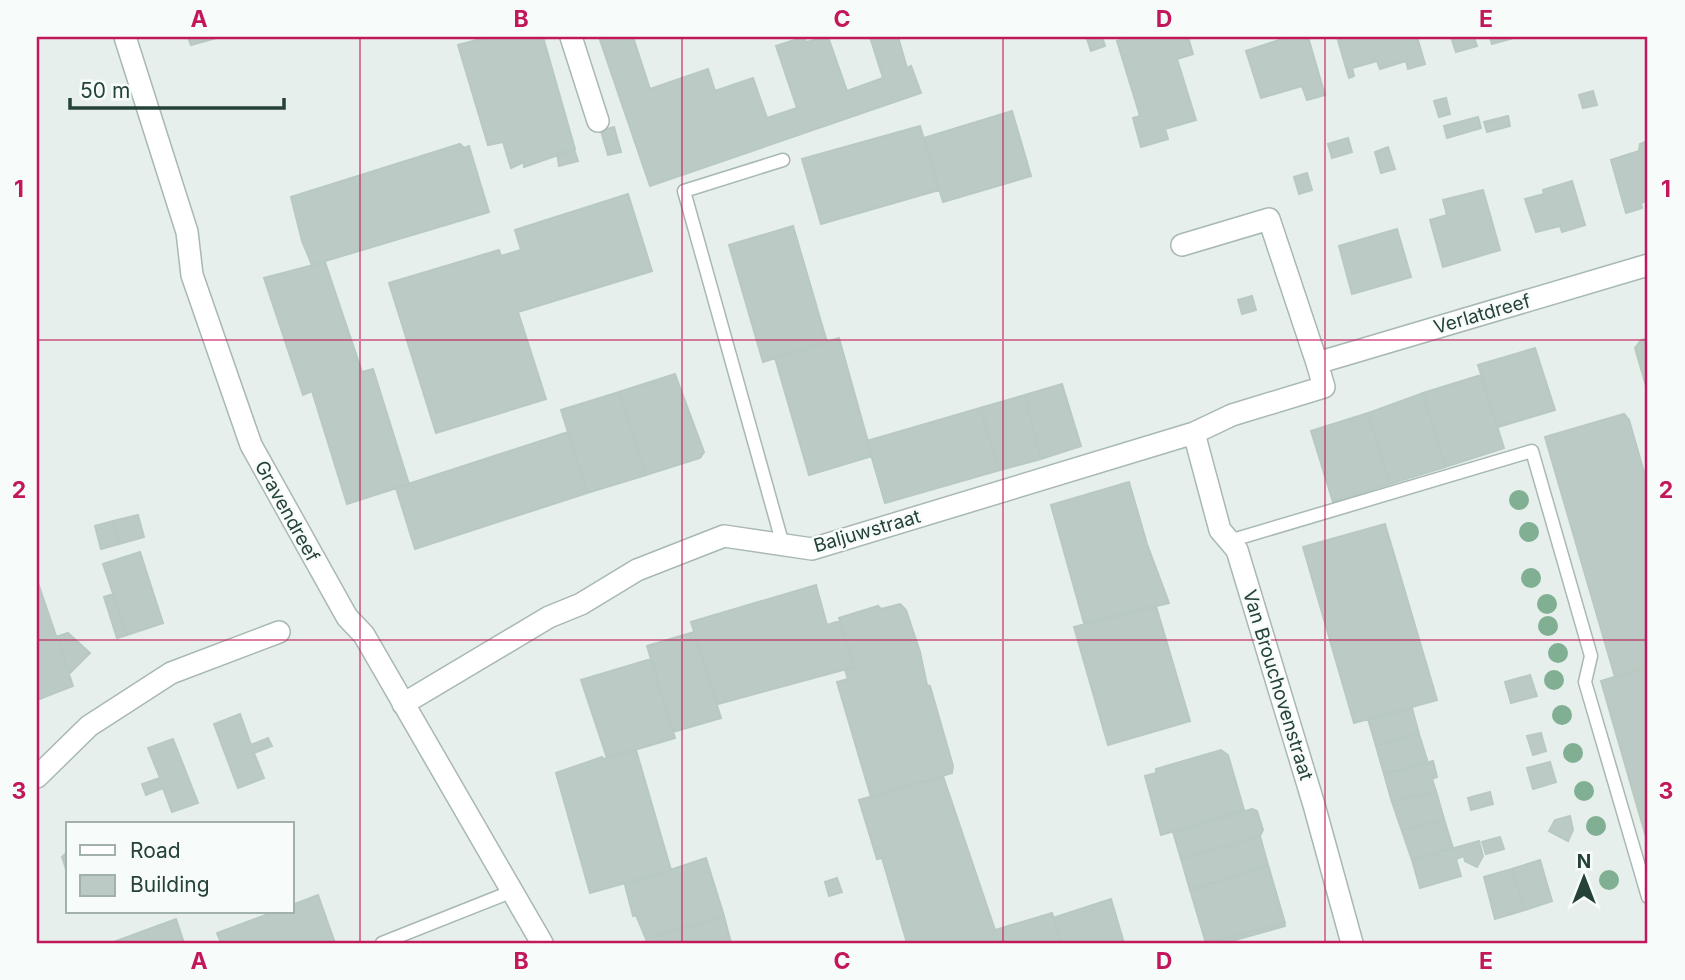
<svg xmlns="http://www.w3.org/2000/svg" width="1685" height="980" font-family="Inter,sans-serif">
<rect width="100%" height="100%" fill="#e6efeb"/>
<path fill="#bbcac4" stroke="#b8c9c2" stroke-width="2" d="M188 37H220L191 45Z
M488 37H543L575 149 524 167V162L511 168 503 142 488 145 458 45Z
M599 37H633L650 89 708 69 715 91 753 78 767 118 797 108 776 46 804 37 806 42 828 37 847 91 883 78 870 37H898L907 68 911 66 921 93 650 186Z
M1102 37 1105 46 1091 51 1087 39Z
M1132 37H1188L1193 54 1177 59 1196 120 1165 129 1168 139 1141 147 1133 118 1140 116 1117 41Z
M1288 37H1308L1325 95 1307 100 1302 86 1261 98 1246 51Z
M1337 37H1417L1425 64 1408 69 1406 61 1380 69 1377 61 1352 68 1354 76 1349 78Z
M1451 37H1474L1477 46 1456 52Z
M1490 37H1517L1492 44Z
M1593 91 1597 105 1583 108 1579 95Z
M1446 98 1450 114 1439 117 1434 101Z
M1012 111 1031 176 943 202 924 138Z
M1508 116 1510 126 1487 132 1484 122Z
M1478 117 1481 128 1447 138 1444 126Z
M920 126 939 190 821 224 802 159Z
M614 127 621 152 608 155 601 131Z
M1348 138 1352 152 1332 158 1328 144Z
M1648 141V200L1641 203 1642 208 1626 213 1611 160 1639 151 1640 144Z
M460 144 464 148 469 146 489 212 312 265 302 241 291 197Z
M1388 147 1395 169 1381 173 1375 152Z
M574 149 578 161 559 166 557 153Z
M1307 173 1312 190 1299 194 1294 177Z
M1572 181 1585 225 1562 232 1560 226 1536 232 1525 199 1544 194 1543 190Z
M1483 190 1500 250 1443 267 1430 220 1447 215 1443 200Z
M628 194 652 271 518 312 546 399 436 433 389 283 499 250 501 256 521 250 515 230Z
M793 226 827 342 763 362 729 245Z
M1397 229 1411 277 1352 294 1339 246Z
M325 262 362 372 373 369 409 484 347 504 312 391 303 395 264 278Z
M1252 296 1256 310 1242 314 1238 300Z
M839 338 872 456 809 475 775 358Z
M1648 338V393L1635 348 1641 340Z
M1535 348 1555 410 1498 427 1478 365Z
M675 374 704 452 700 458 646 475 619 392Z
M1481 375 1504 448 1445 467 1423 393Z
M1062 384 1081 446 1041 459 1025 395Z
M619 392 646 475 587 493 561 410Z
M1423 393 1445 467 1390 484 1368 413Z
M1025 395 1041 459 1000 470 980 408Z
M980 408 1000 470 885 503 867 441Z
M1368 413 1390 484 1333 502 1311 431Z
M1624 414 1629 420 1648 486V667L1615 677 1545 437Z
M568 432 587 493 415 549 396 488Z
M1129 482 1147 544 1169 603 1084 623 1051 505Z
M138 515 144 537 119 544 113 521Z
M113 521 119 544 101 549 95 526Z
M1385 524 1437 700 1354 723 1303 547Z
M140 552 163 623 127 635 103 564Z
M37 580 73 686 37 700Z
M816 585 827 625 839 621 854 667 718 704 691 622Z
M113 594 127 635 117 638 104 597Z
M900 604 906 610 920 652 927 685 930 686 953 766 952 773 871 797 837 682 848 679 845 670 854 667 839 618 878 606 881 609Z
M1156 606 1190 721 1108 745 1074 627Z
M694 632 721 718 673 732 647 646Z
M68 633 90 653 69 674 56 637Z
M651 659 675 738 607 758 581 680Z
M1648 667V844L1601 681Z
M1530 675 1537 696 1511 703 1505 682Z
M1412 708 1419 734 1376 746 1368 719Z
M240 714 251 745 268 738 272 746 254 753 264 778 238 788 214 724Z
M1541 733 1546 751 1533 755 1527 736Z
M1419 734 1428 763 1384 774 1376 746Z
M173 739 198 803 172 812 163 788 146 795 142 784 160 778 148 748Z
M636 750 671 870 590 893 556 773 602 757 603 759Z
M1221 750 1228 755 1244 810 1161 835 1145 776 1156 773V769Z
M1433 761 1437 777 1432 779 1436 791 1392 802 1384 774Z
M1550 762 1556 782 1533 789 1527 768Z
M943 776 995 930 991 936 993 943H907L882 858 877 859 859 800Z
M1436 791 1444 819 1402 831 1392 802Z
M1490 792 1493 804 1471 810 1468 798Z
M1252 809 1257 811 1263 830 1260 836 1181 859 1173 832Z
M1570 816 1573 830 1568 841 1549 831 1555 820Z
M1444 819 1453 848 1412 860 1402 831Z
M1260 836 1268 865 1190 890 1181 859Z
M1500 837 1504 849 1486 854 1482 842Z
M1479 841 1483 856 1477 867 1465 861 1464 856 1456 859 1461 876 1420 888 1412 860Z
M68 851V875L62 857Z
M706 858 724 916 646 939 636 915 633 916 625 885Z
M1540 860 1552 901 1525 910 1512 869Z
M1268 865 1285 926 1225 943 1223 941 1206 943 1190 890Z
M1268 865 1285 923 1206 943 1190 890Z
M1512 869 1525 910 1495 919 1484 877Z
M837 878 842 892 829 896 825 882Z
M318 895 335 943H221L217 933 274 912H292V905Z
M1111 899 1124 943H1062L1053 918Z
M1052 913 1062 943H993L991 936 995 930Z
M724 916 731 943H647L646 939Z
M176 919 184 943H111Z"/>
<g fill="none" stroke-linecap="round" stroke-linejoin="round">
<g stroke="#a8b8b2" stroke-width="15">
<path id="lane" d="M1229 541 1532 451 1591 656 1585 682 1648 897
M783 545 684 191 783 160
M382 943 513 891"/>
</g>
<g stroke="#a8b8b2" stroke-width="24">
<path id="street" d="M125 37 187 232 192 275 251 445 347 617 364 635 542 943
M571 37 598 121
M1182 245 1269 219 1317 363
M1194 433 1220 530 1237 550 1314 805 1352 943
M403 704 549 617 581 604 637 570 724 536 812 549 1194 433 1232 415 1324 387 1317 363 1648 265
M37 777 89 726 171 673 279 632"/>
</g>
<use href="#lane" stroke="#fff" stroke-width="12"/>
<use href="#street" stroke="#fff" stroke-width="21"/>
</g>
<g fill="#80af93">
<circle cx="1519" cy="500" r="10"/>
<circle cx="1529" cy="532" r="10"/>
<circle cx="1531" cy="578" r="10"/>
<circle cx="1547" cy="604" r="10"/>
<circle cx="1548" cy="626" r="10"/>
<circle cx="1558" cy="653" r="10"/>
<circle cx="1554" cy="680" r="10"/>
<circle cx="1562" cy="715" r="10"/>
<circle cx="1573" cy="753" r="10"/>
<circle cx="1584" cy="791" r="10"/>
<circle cx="1596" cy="826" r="10"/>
<circle cx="1609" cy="880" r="10"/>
</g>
<path fill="none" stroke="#c2185b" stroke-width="2" stroke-opacity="0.55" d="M360 37V943M682 37V943M1003 37V943M1325 37V943M37 340H1648M37 640H1648"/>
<g text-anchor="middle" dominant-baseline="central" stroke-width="5" stroke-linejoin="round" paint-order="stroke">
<g font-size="19" fill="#24423a" stroke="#f7fbf9">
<text transform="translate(1482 314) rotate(-16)">Verlatdreef</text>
<text transform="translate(287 511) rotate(61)">Gravendreef</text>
<text transform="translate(867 531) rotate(-16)">Baljuwstraat</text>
<text transform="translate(1278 685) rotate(73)">Van Brouchovenstraat</text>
</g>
</g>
<rect width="1685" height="980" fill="none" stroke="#f7fbf9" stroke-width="77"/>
<rect x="66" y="822" width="228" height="91" fill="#f7fbf9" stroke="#a3b1ad" stroke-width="2"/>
<rect x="80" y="845" width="35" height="10" fill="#ffffff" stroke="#a3b1ad" stroke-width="2"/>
<text x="130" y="858" font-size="21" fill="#24423a">Road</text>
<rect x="80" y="875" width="35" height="21" fill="#bbcac4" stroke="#a3b1ad" stroke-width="2"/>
<text x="130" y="892" font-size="21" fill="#24423a">Building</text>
<g transform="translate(1584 878)" stroke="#f7fbf9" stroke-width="5" paint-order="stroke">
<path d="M0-5L12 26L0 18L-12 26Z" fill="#24423a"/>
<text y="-10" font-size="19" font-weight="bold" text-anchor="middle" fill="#24423a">N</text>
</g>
<path d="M70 98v10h214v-10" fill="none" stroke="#24423a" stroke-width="3.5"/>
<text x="80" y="98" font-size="21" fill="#24423a" stroke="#f7fbf9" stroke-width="5" paint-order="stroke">50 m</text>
<rect x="38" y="38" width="1608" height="904" fill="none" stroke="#c2185b" stroke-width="2.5"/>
<g font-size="23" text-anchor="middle" font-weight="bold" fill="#c2185b">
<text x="199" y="27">A</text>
<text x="521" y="27">B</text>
<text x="842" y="27">C</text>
<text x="1164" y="27">D</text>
<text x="1486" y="27">E</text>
<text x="19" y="197">1</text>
<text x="1666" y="197">1</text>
<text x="19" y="498">2</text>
<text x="1666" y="498">2</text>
<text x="19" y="799">3</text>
<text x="1666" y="799">3</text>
<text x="199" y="969">A</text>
<text x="521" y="969">B</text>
<text x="842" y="969">C</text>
<text x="1164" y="969">D</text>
<text x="1486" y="969">E</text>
</g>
</svg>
